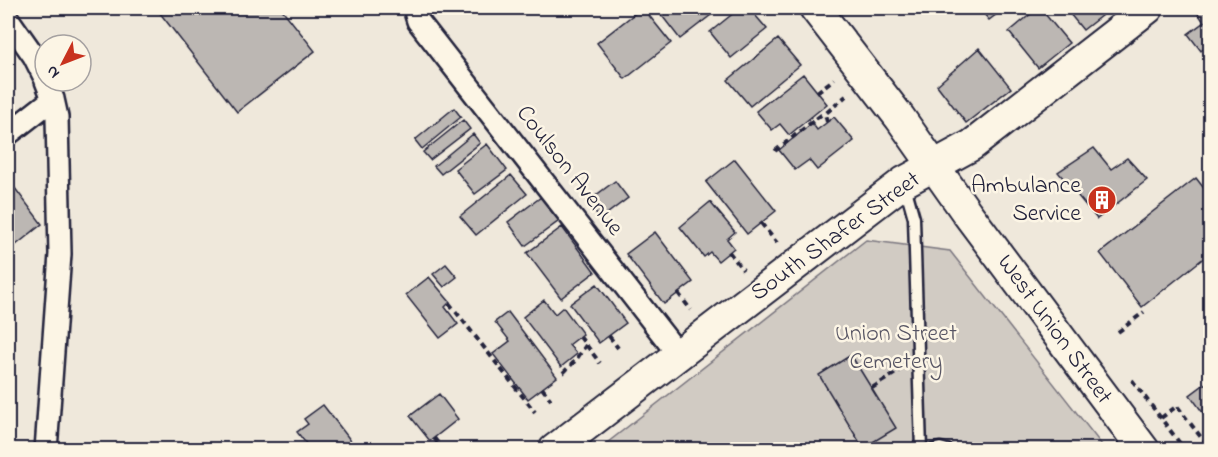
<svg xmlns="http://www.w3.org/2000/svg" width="1218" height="457" font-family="'Indie Flower',sans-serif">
<rect width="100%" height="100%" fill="#efe8db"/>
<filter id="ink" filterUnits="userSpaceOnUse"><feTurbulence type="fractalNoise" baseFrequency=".0167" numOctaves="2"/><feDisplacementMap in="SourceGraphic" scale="12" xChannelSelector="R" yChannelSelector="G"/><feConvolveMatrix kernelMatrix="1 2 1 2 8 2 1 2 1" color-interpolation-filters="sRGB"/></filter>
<g filter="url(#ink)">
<path fill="#d1cbc3" stroke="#7a767f" stroke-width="1.5" d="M866 240 950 251 1105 449 598 450Z"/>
<path fill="#bcb7b3" stroke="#22223b" stroke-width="1.5" d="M156 8H281L315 51 237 112Z
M642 8H643L671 43 625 79 597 43Z
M656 8H720L680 39Z
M740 8H749L767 29 731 58 710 32Z
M979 8H1005L989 20Z
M1038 8H1040L1069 43 1038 68 1009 32Z
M1065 8H1111L1083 30Z
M1197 8H1210V43L1201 51 1188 34 1204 22 1195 9Z
M778 39 800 65 750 106 728 80Z
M979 48 1011 88 966 123 937 85Z
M803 74 827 104 789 135 780 124 772 130 756 111Z
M454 108 461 117 422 149 415 140Z
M834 117 854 141 817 170 809 160 795 170 779 150 812 123 817 130Z
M463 120 470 129 430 160 423 152Z
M473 134 480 143 441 174 434 166Z
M487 144 507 170 475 194 455 169Z
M1094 148 1111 169 1127 158 1147 180 1097 219 1058 172Z
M735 159 776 211 747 234 706 182Z
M511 175 527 194 476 235 460 216Z
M1196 178 1210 196V253L1142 307 1100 253Z
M8 179 42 224 16 245 8 234Z
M615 181 628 198 600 219 587 202Z
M541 197 559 221 525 246 508 222Z
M710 202 735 232 727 239 734 248 718 261 710 252 704 257 680 227Z
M562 227 595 272 561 298 527 253Z
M655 232 693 282 664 304 626 254Z
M446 264 457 277 444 287 433 274Z
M429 277 450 302 445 307 458 324 440 338 406 295Z
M597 284 626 323 599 343 570 304Z
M544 300 555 314 563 307 583 334 569 345 577 354 561 367 523 317Z
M508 312 557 377 528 399 493 354 510 341 495 322Z
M851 355 896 428 863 448 819 375Z
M1210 380V414L1206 417 1190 395Z
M439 394 458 419 430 441 410 416Z
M323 405 358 450H311L297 432 308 424 304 419Z"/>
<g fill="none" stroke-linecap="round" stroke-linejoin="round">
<g stroke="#22223b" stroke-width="15">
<path id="lane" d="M905 186 914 218 921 450
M932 450 940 448 947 450"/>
</g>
<g stroke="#22223b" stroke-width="26">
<path id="street" d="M418 8 416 15 418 21 678 354
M8 19 34 56 45 78
M8 134 53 99
M46 450 60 254 57 117 53 99 46 81"/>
</g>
<g stroke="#22223b" stroke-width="34">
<path id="secondary" d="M815 8 900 118 967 213 1144 450
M554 450 904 182 972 145 1148 8"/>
</g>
<path stroke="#22223b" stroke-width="4" stroke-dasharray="6 4.5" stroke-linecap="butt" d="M754 13 761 8
M817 92 834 79
M827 122 825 114 846 96
M775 151 821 115 825 114
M761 223 777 243
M729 252 743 270
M678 293 691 310
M449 303 535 412
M1118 332 1144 312
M609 336 618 348
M580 337 600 363
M563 373 576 360 586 345
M1132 380 1185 450
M542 388 551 400
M872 388 899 371
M1161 418 1177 406 1210 449
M434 438 443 450"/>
<use href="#lane" stroke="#fcf5e5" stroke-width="10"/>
<use href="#street" stroke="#fcf5e5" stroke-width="21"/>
<use href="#secondary" stroke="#fcf5e5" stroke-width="30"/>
</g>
</g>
<defs>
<g id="building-disc" transform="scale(1.5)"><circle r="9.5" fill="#c8321e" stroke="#fcf5e5"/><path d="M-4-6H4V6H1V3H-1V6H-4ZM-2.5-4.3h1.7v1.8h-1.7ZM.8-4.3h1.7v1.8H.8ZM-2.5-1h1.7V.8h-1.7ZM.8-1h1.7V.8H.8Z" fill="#fff"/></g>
</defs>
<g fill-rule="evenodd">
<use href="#building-disc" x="1102" y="200"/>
</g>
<g text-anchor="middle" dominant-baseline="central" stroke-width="5" stroke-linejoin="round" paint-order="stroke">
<g font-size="24" fill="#22223b" stroke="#fcf5e5">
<text transform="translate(569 171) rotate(52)">Coulson Avenue</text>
<text transform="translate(836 237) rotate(-36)">South Shafer Street</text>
<text transform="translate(1054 330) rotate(54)">West Union Street</text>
</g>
<g font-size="24" fill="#22223b" stroke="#fcf5e5" text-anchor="end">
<text x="1081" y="186">Ambulance<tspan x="1081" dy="28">Service</tspan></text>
</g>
<g font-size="24" fill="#575564" stroke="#fcf5e5">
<text x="896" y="334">Union Street<tspan x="896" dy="28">Cemetery</tspan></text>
</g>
</g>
<rect width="1218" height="457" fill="none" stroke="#fcf5e5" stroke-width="30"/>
<rect x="15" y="15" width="1188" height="427" fill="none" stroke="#22223b" stroke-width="2" filter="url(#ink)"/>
<g transform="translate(63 63) rotate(228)"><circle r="28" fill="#fcf5e5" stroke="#a5a1a1" stroke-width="1.5"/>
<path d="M0-4.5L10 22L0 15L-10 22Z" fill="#c8321e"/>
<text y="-9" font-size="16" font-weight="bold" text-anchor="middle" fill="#22223b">N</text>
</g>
</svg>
